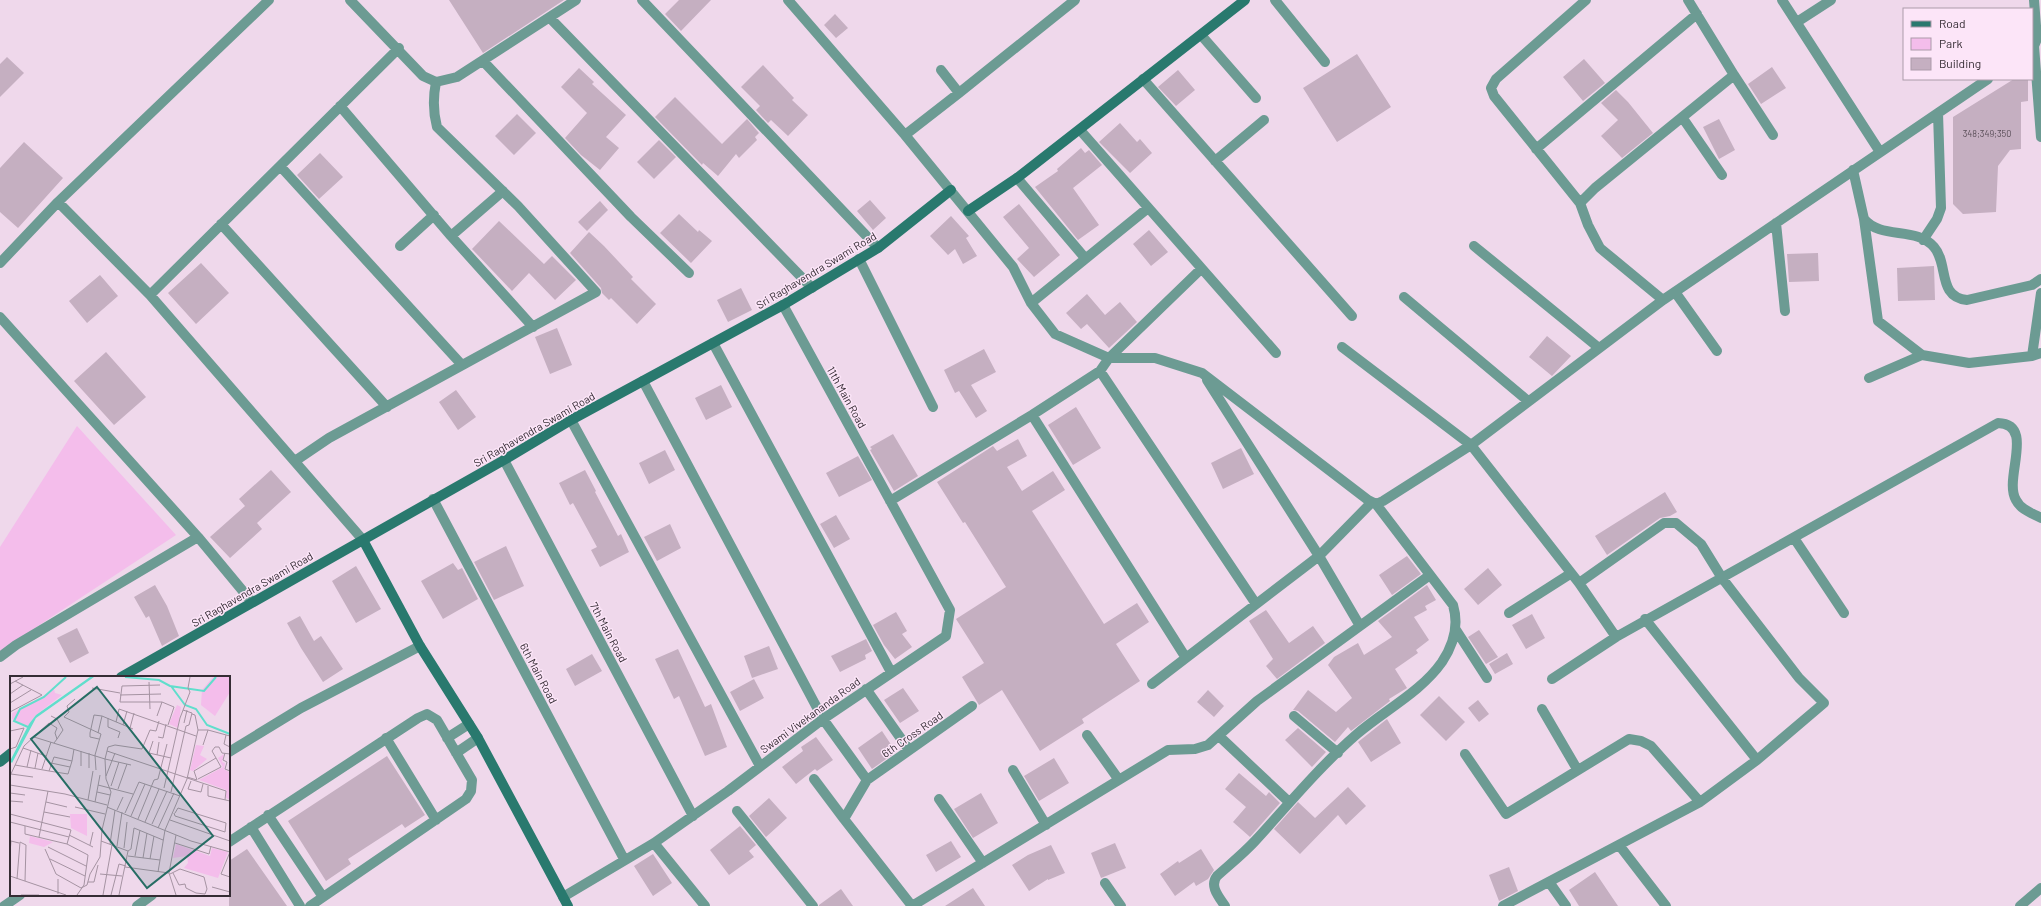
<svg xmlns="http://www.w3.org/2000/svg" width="2041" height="906" font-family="Barlow,sans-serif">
<rect width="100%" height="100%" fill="#efd8eb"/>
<path fill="#f4bdeb" d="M77 426 176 535 0 651V547Z"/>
<path fill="#c5afc1" d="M449 0H564L483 53Z
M679 0H711L681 31 665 14Z
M835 14 848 28 836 38 824 25Z
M1357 54 1391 107 1337 142 1303 88Z
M7 57 24 73 0 97V64Z
M1584 59 1605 83 1583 101 1563 77Z
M763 65 794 98 792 100 808 115 788 136 771 120 768 123 756 110 760 106 741 87Z
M1772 67 1786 88 1761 104 1748 84Z
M579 68 594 82 592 84 626 115 606 137 619 148 600 170 581 155 565 138 587 113 561 87Z
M1178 70 1195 90 1176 106 1158 87Z
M2014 79H2028V101L2021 102V149L2010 150 1998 166 1996 212 1963 214 1953 204V117Z
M1616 90 1628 102 1653 133 1622 158 1601 136 1618 120 1601 103Z
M675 97 722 144 747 119 759 133 755 137 757 140 739 158 736 154 718 176 703 163 702 165 655 117Z
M517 114 536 133 514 155 495 136Z
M1719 119 1735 150 1719 159 1703 127Z
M1120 123 1137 142 1140 139 1152 153 1130 173 1099 142Z
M659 140 676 157 654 179 637 162Z
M24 142 63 178 18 228 0 212V168Z
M1081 148 1085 153 1089 150 1102 165 1073 188 1099 225 1078 240 1035 187 1058 171 1057 169Z
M320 153 343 177 319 199 297 175Z
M870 200 886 218 873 230 857 211Z
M600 201 608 210 587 231 578 222Z
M1019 204 1060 255 1034 277 1017 259 1029 248 1003 217Z
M679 214 698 232 699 230 712 241 691 263 660 233Z
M951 216 969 236 966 238 977 256 963 264 955 249 948 255 930 236Z
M499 221 544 264 552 256 576 280 555 300 529 273 512 291 472 249Z
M1149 230 1168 252 1151 266 1133 244Z
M589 232 604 246 633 277 631 279 656 304 637 324 611 298 609 300 602 293 601 288 570 253Z
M1818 253 1819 281 1789 282 1787 254Z
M201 263 229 293 196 324 168 293Z
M1934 266 1935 300 1898 301 1897 268Z
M100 275 118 296 87 323 69 301Z
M741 288 752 310 728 322 717 300Z
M1087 294 1105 315 1120 302 1137 322 1109 348 1087 324 1081 329 1066 313Z
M557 328 572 365 550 374 535 337Z
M1547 336 1571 356 1552 376 1529 357Z
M984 349 996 372 971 385 987 411 976 418 959 391 955 393 944 370Z
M106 352 146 397 114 425 74 381Z
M721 385 732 407 706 420 695 398Z
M456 390 476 417 458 430 439 402Z
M1076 407 1101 448 1073 465 1048 425Z
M893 434 918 476 894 491 870 450 872 449 870 447Z
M1018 439 1027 456 1007 467 1022 491 1053 471 1065 490 1032 511 1104 624 1137 603 1149 622 1116 644 1140 681 1082 719 1084 723 1040 751 1002 690 979 705 962 677 984 663 956 619 1006 587 965 522 963 523 937 482 993 446 997 451Z
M1241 448 1254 474 1223 489 1211 463Z
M665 450 675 470 649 484 639 463Z
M858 456 872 480 839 497 826 473Z
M271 470 291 492 257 523 262 529 230 558 210 537 245 506 239 499Z
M585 470 596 491 595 492 618 536 621 534 629 552 600 567 591 550 597 547 573 503 570 505 559 483Z
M1665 492 1677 512 1670 516 1660 518 1607 555 1595 536Z
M836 515 850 539 834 548 820 524Z
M670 524 681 548 657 561 644 537Z
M506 546 524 586 494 600 474 562Z
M1407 556 1421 574 1392 595 1379 575Z
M453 563 458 570 462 568 478 599 443 619 421 581Z
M356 566 381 609 356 623 332 581Z
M1488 568 1502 585 1478 605 1464 589Z
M155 585 167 606 179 636 162 646 149 616 146 618 134 597Z
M1427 585 1436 600 1425 606 1427 610 1414 617 1429 640 1416 650 1418 653 1395 669 1407 688 1389 699 1390 701 1351 731 1348 727 1335 742 1298 711 1293 710 1308 690 1336 712 1352 698 1328 665 1334 657 1358 643 1364 655 1392 637 1378 621Z
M1266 610 1289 643 1313 626 1325 643 1277 679 1266 666 1273 659 1249 621Z
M896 612 907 631 902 634 912 647 895 659 884 645 873 625Z
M1532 614 1545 638 1526 649 1512 625Z
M300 616 314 641 321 636 343 669 323 682 301 648 287 623Z
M77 628 89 653 70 663 57 638Z
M1479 630 1498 657 1486 664 1468 637Z
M866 639 872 651 865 655 866 659 840 672 831 656Z
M769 646 778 669 752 678 744 656Z
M678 649 705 707 711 704 727 747 705 756 679 696 674 699 655 659Z
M1507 653 1513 664 1495 674 1489 664Z
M592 654 602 671 575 686 566 669Z
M754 679 764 698 740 711 730 692Z
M903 688 919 711 900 723 884 700Z
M1208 690 1224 706 1214 717 1197 702Z
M1439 696 1465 722 1446 741 1420 715Z
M1478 700 1489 714 1479 722 1468 708Z
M1387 719 1401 743 1371 762 1358 742Z
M1298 728 1326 752 1312 767 1285 740Z
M882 731 896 752 872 769 858 748Z
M816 737 833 760 817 771 815 769 796 784 782 767 803 751 801 747Z
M387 756 425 815 405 828 402 824 348 859 351 864 326 881 288 821Z
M1054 758 1069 783 1039 801 1024 776Z
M1239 773 1266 796 1269 792 1280 803 1250 837 1233 822 1246 807 1225 789Z
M1348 787 1366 806 1346 825 1338 815 1300 854 1274 829 1298 802 1315 818Z
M981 793 998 823 973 838 954 809Z
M769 798 787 818 766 837 749 816Z
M740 826 756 845 749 851 754 857 729 875 710 850Z
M951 841 961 857 936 872 926 855Z
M1115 843 1126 868 1101 878 1091 853Z
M1051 845 1065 873 1048 880V879L1029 891 1012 865 1028 855Z
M247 849 287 906H229V861Z
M1201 849 1214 870 1208 879 1196 886 1194 882 1175 896 1160 874 1178 861 1179 863Z
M653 854 672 883 653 896 634 866Z
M1509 867 1518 891 1499 901 1489 875Z
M1595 872 1618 906H1579L1569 890Z
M973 888 985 906H945Z
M841 889 853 906H819V905Z"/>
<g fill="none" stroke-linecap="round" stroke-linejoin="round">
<path stroke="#6c9b93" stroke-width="10" d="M350 0 423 76 436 82 457 77 576 0
M642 0 878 248
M788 0 905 135 1013 267 1031 303 1055 334 1109 358H1155L1202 373 1368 500 1376 504 1453 605C1459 625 1454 644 1442 662 1421 692 1385 710 1357 734 1320 766 1288 805 1255 841 1243 854 1229 865 1217 876 1209 886 1219 897 1225 906
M1275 0 1325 62
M1782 0 1880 152
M2034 0 2037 39 2034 46 2041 137
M550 18 812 288
M1797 22 1831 0
M1201 35 1256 98
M483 61 631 217 689 273
M941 70 959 93
M1734 75 1773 135
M1143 79 1352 316
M340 106 451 236 533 327
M1682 117 1722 175
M1080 130 1276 353
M905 135 959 93 1075 0
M1536 149 1697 14
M1215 161 1264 120
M280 166 462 365
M1853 170 1864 219C1881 240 1916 226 1934 247 1949 264 1937 297 1967 300L2032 285 2041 279
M1017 178 1085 258
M58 202 150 295 363 540
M1580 203 1494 96 1491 88 1496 79 1586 0
M1864 219 1878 321 1922 355 1969 363 2032 356
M1776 223 1785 311
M221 224 387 407
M451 236 503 191
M1923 240 1937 219 1941 208 1938 113
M400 246 434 215
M1474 246 1599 348
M859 259 933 407
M0 263 58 202 269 0
M1675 292 1717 351
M2041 293 2032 356 2041 353
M150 295 399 48
M1404 297 1528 401
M1663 300 1600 248 1588 225 1580 203 1595 188 1734 75 1688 0
M1031 303 1148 208
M0 317 198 537 252 602
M713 343 891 672
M1342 347 1471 445 1579 583 1616 637 1998 423C2036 424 2003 479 2016 500 2021 510 2032 513 2041 518
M1100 371 1256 604
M1869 378 1922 355
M1207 380 1319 556 1360 626
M643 381 823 719 867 780 844 819 912 906
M1032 415 1186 658
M571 420 760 766
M504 460 693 816
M295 461 329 438 596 292 518 206 437 127C433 112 433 97 436 82
M433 499 624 859
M890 501 1032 415 1100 371 1109 358 1201 269
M1376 504 1383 501 1471 445 1663 300 1988 79
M1794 538 1844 613
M1579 583 1664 523H1676L1701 544 1722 578 1799 678 1824 703 1757 760
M1509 613 1570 574
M1456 630 1487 678
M0 657 16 645 198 537
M1552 679 1616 637
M1152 684 1319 556 1371 503
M866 689 909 750
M1542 709 1577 769
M1294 716 1338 753
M1087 735 1119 780
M1219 736 1289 802
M386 738 436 820
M447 738 469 724
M229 752 301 708 420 646
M456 753 478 738
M1465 754 1506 814 1629 739 1641 741 1651 746 1700 802
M1013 770 1046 825
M814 779 844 819
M867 780 972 706
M939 799 983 863
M737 811 813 906
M268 815 323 897
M251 827 300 906
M229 842 418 718 427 714 437 720 472 780 471 791 466 799 310 906
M654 843 705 906
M1619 845 1666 906
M1549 882 1566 906
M1105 883 1121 906
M563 897 654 843 728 791 823 719 946 636 950 610 783 305
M4 906 20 895
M137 906 152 895
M912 906 1168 750 1195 749 1208 745 1257 701 1430 575
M1503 906 1700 802 1757 760 1645 619
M2020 906 2041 888"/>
<path stroke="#29796e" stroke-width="10" d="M968 211 1017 178 1245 0
M363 540 420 646 478 738 568 906
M121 677 504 460 571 420 783 305 878 248 951 190
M0 762 11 753"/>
</g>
<g text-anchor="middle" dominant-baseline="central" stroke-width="3" stroke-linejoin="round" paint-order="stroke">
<g font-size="9" fill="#594d57">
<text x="1987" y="133">348;349;350</text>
</g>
<g font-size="11" fill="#352c34" stroke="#fce5f8">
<text transform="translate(816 270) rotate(-31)">Sri Raghavendra Swami Road</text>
<text transform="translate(847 397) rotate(61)">11th Main Road</text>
<text transform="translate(534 429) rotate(-30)">Sri Raghavendra Swami Road</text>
<text transform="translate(252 589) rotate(-30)">Sri Raghavendra Swami Road</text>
<text transform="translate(609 632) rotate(62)">7th Main Road</text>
<text transform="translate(539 673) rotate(62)">6th Main Road</text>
<text transform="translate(810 715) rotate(-36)">Swami Vivekananda Road</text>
<text transform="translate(912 734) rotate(-35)">6th Cross Road</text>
</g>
</g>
<g transform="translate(10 676)">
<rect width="220" height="220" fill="#efd8eb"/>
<path d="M203 1H220V16L205 40 191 29 192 14ZM44 13 45 17 52 19 26 39 18 50 2 43V37L35 21ZM167 29 171 31 168 52 159 48ZM186 69 194 70 190 79 197 83 183 95 180 94ZM214 78 212 86 215 87 214 93 219 96 220 124 216 122V114L189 104 213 91 208 82ZM60 138H77V160L61 152ZM20 160 43 166 34 171 19 167ZM166 168 200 180 202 172 218 176 208 202 174 192 178 187 177 180 163 182Z" fill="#f4bdeb"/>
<path d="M80 1H84L26 42 2 87 0 85 19 48 26 39Z" fill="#60decc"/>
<path fill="none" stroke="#60decc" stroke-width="2" d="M115 1 149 4 160 10 194 15 206 1M161 10 175 29 186 33 197 49 220 58M18 51 4 45 10 33 34 21 56 1"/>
<path fill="none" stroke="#a593a2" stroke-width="1" d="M5 5 32 19M139 6 140 33M0 8 13 1M150 9 112 10 110 26H152L164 31M82 12 110 17M0 18 13 9M110 19 151 18M65 23 57 30 59 36 54 41 91 58 85 79 86 94M0 27 21 14M0 36 32 19M147 40 152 26M98 42V51L110 56 108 62M106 46 109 33 186 60M41 47 47 43 41 40M174 47 177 34M113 49 117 35M158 49 164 31M120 52 124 37M188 54H198L220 60M0 55 14 52 6 71 0 73M88 57 92 40 123 53M216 59 214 68 220 71M24 61 95 83M148 61 153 62 156 48M47 63 53 54 47 43M89 63 80 61V57L84 39 92 40M143 65 139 77 161 82M193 69 198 54M13 72 36 80M97 75 216 115 215 124M215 77 213 84 217 86 215 93 220 95M147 79 149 66M95 83 121 89M41 87 60 91M5 89 39 95 44 81 62 85 64 73M71 90V75M17 91 21 74M25 92 28 77M79 92V77M32 93 41 66M39 95 58 98 62 85M1 98 23 101M0 100 14 70 39 47 47 52 45 57 47 63 44 67M96 100 105 77M177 101 187 104 184 95 206 82 202 75 205 71H209L212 77 220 78M188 103 211 91 206 82M181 105 178 113 191 116 193 108M0 109 55 118 97 129M88 109 123 118M101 110 109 86M198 110V120L220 125M154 112 170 42 180 16 178 12 180 1M108 113 117 88M87 116 100 119M161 116 176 50 179 49 182 37 173 34M0 117 15 119M78 124 83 95M0 125 13 126M36 126 57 131M85 126 90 99M65 131 95 138M97 131 181 165 220 176M107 134 113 121M34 136 60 141M115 137 129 106 170 120M164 137 165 140 215 156M165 137 168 132 216 147 215 156M0 138 61 154 57 168 78 179 74 209 67 219M121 140 135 108M128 143 144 104 148 103 157 68M160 144 220 165M0 146 59 161M135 146 149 113M142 148 157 115M15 150V158L57 168M148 152 164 117M59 159 83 171M29 161 38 115M91 165 118 175 109 219M165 167 199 178 201 170M100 168 105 134M80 169 83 156M107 170 112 136M38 171 76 190M114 172 117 146M35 173 46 198 71 212M118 175 121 173 124 152 153 164M220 176 211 198 220 201M0 177 1 165 9 167M118 180 150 184M125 180 130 154M133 182 137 157M40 183 75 200M140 183 144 160M115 191 159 197 166 219M148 196 155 154 177 103 188 54 185 39 182 38M159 197 166 159M90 198 112 200M160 198 170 193 194 201 197 213 195 218 186 217 176 212 175 208 169 209 163 197M0 200 56 219M7 203 10 166 16 169 15 205M78 206H84L88 189M202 211 220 216M71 212 77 209 80 198 90 181 92 154 101 116 96 103 95 83 98 71 105 69 132 73 140 54 146 55 149 45M48 218V203M11 219H29M93 219 102 169M101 219 109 188 116 190"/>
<path fill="#266d64" fill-opacity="0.15" stroke="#266d64" stroke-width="2" d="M87 11 203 160 137 212 21 63Z"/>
<rect width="220" height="220" fill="none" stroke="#352c34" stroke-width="2"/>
</g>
<rect x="1903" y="8" width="130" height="72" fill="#fce5f8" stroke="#ac9baa"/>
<rect x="1911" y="21" width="20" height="6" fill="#29796e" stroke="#ac9baa"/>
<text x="1939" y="28" font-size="12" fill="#352c34">Road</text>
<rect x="1911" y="38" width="20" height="12" fill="#f4bdeb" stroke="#ac9baa"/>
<text x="1939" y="48" font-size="12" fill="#352c34">Park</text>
<rect x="1911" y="58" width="20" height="12" fill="#c5afc1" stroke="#ac9baa"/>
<text x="1939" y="68" font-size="12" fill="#352c34">Building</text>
</svg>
